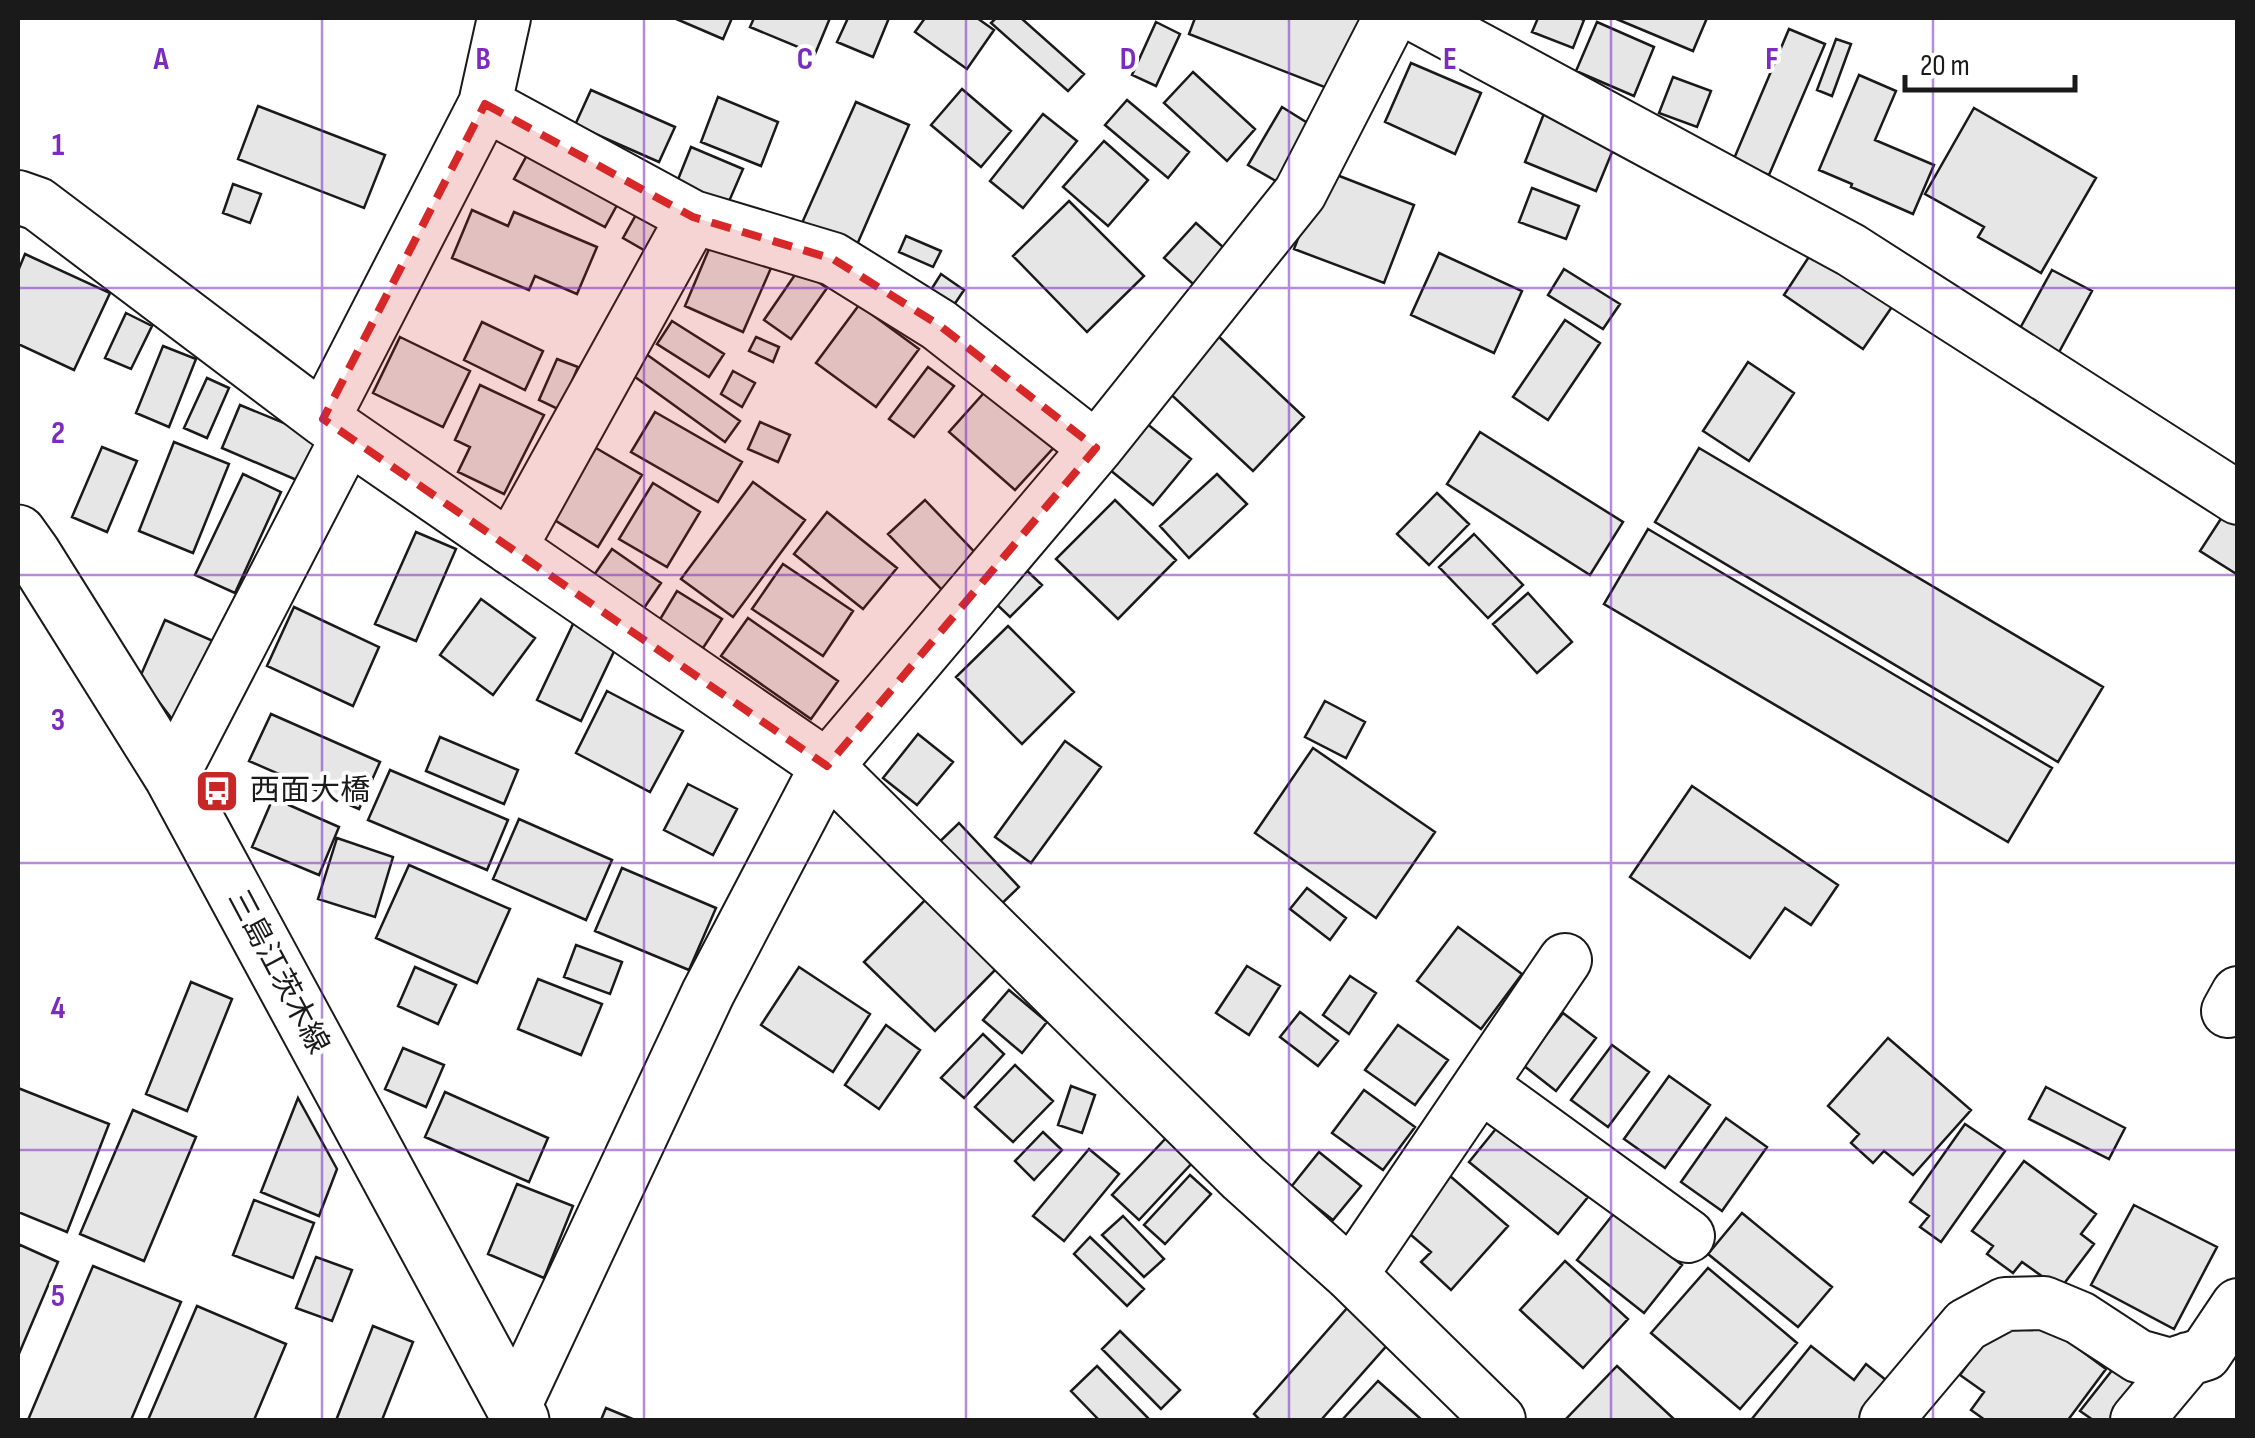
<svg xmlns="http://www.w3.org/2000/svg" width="2255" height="1438" font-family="'Sofia Sans Condensed','Noto Sans JP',sans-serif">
<rect width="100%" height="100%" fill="#fff"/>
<path fill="#e6e6e6" stroke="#1a1a1a" stroke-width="2.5" d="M674 18H732L723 39Z
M754 18H830L815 54 750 27Z
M848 18H889L873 57 837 42Z
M925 18H977L994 30 967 69 915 32Z
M996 18H1021L1084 74 1068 91 991 23Z
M1195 18H1361L1332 90 1189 34Z
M1538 18H1579L1584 20 1573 48 1532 32Z
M1614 18H1707L1693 51Z
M1156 22 1180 34 1156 86 1132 75Z
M1597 22 1654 47 1634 96 1576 71Z
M1789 29 1825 44 1769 175 1733 161Z
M1836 39 1851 44 1832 96 1817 90Z
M1411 63 1481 93 1455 154 1385 122Z
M1193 72 1255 129 1227 161 1164 103Z
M1859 75 1896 91 1875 140 1934 165 1913 214 1851 187 1852 184 1819 170Z
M1673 77 1711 91 1697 127 1659 113Z
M962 89 1011 131 981 167 931 125Z
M591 90 675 127 659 162 575 125Z
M718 97 778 122 761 166 701 142Z
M1127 100 1189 152 1168 178 1105 125Z
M856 102 909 125 856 247 802 223Z
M258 106 385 155 364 208 238 159Z
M1282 107 1322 132 1288 188 1248 165Z
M1974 108 2096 178 2041 273 1978 237 1984 227 1925 194Z
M1545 111 1617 140 1596 191 1525 162Z
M1043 114 1077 141 1023 208 990 181Z
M1104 141 1148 180 1108 226 1063 187Z
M532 146 622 196 605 227 514 179Z
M691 147 743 169 724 213 673 192Z
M1324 170 1414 205 1384 283 1294 249Z
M233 184 261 194 250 223 223 213Z
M1532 188 1579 206 1566 239 1519 222Z
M1069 201 1144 276 1087 332 1013 256Z
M472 210 508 226 514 212 597 247 577 294 535 276 529 290 452 258Z
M637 213 671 232 656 257 623 238Z
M1196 223 1233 256 1201 291 1164 258Z
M906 236 941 251 933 267 899 252Z
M712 242 771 268 743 332 685 306Z
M1816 246 1896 301 1863 349 1784 295Z
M1439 253 1522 291 1494 353 1411 315Z
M25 254 110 293 74 370 18 344V271Z
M799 269 827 288 791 339 764 320Z
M1564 269 1620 304 1603 329 1548 295Z
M2052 270 2092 291 2058 354 2018 332Z
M941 274 964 290 952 308 929 293Z
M859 305 919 349 876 407 816 363Z
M126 313 152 326 131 369 105 358Z
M1565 320 1600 343 1548 420 1513 397Z
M672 321 724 354 709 377 657 344Z
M482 322 543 351 525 390 464 360Z
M1215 333 1304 417 1253 471 1163 387Z
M400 337 470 371 443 427 373 393Z
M756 337 779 347 773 362 749 351Z
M163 346 196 359 169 427 136 413Z
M639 349 740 421 725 442 624 369Z
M557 359 578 367 560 410 539 400Z
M1748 362 1794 393 1749 461 1703 431Z
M928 367 954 386 914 437 889 419Z
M733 371 755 383 742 407 721 394Z
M207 378 229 388 207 438 184 428Z
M480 385 544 415 504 494 458 472 470 447 455 440Z
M991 385 1057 444 1015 490 949 432Z
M240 405 318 437 299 481 222 448Z
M655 412 742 462 718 502 631 452Z
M1141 419 1191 459 1153 505 1104 465Z
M760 422 790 435 778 462 748 449Z
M1480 432 1623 522 1590 575 1447 484Z
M174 442 229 464 193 553 139 531Z
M102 447 137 461 107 532 72 517Z
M596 448 642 475 598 547 553 519Z
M1699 448 2103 687 2058 762 1655 522Z
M243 474 281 492 235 593 195 575Z
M1217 474 1247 504 1189 558 1160 526Z
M753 482 805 520 733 617 681 579Z
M653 483 700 512 667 567 619 539Z
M1437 493 1469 524 1429 565 1397 534Z
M925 500 984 562 948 596 888 534Z
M1115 500 1176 560 1118 619 1056 559Z
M827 512 897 568 863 609 794 554Z
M2224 514 2238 523V575L2200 551Z
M1648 529 2052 768 2008 842 1604 604Z
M416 532 456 549 416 641 375 624Z
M1474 534 1523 585 1488 618 1439 567Z
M612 549 661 583 642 611 592 578Z
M783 564 853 611 823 656 752 609Z
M1021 565 1042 585 1010 617 989 597Z
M677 591 722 619 703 648 659 621Z
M1528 593 1572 642 1537 673 1493 624Z
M481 599 535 638 493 695 440 655Z
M294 607 379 647 353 706 267 666Z
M748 618 838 681 811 719 721 656Z
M165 620 220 644 172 719 140 677Z
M574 622 618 643 581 721 537 700Z
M1008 626 1074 692 1022 744 956 677Z
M607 691 683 731 650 792 576 753Z
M1325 701 1365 722 1346 758 1305 737Z
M271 714 380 762 359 809 249 761Z
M918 734 953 762 917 805 883 778Z
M440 737 518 770 504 804 426 771Z
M1065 741 1101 767 1031 863 995 837Z
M1313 748 1435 832 1376 918 1255 833Z
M390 770 508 820 487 870 368 820Z
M688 784 737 809 713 855 664 830Z
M1692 786 1838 885 1811 925 1785 908 1750 958 1630 877Z
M273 798 339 827 319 875 252 847Z
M519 819 612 860 586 920 493 879Z
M959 823 1019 887 992 913 932 849Z
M337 838 393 857 375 917 318 899Z
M409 865 510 909 477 983 376 938Z
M622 868 716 908 689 970 595 931Z
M1307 888 1346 918 1330 940 1290 909Z
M929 896 1000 965 935 1031 864 962Z
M1458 927 1522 974 1481 1029 1417 981Z
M576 945 622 962 610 994 564 977Z
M1247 966 1280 986 1249 1035 1216 1013Z
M415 967 456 985 438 1024 398 1006Z
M799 967 870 1014 833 1072 761 1025Z
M1350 976 1376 993 1349 1034 1323 1015Z
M538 979 602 1004 581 1055 518 1029Z
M191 982 232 999 187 1111 146 1094Z
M1009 990 1047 1022 1022 1053 983 1020Z
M1300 1012 1338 1041 1318 1066 1280 1037Z
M1563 1013 1596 1038 1556 1091 1523 1065Z
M886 1025 920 1050 879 1109 845 1085Z
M1398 1025 1448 1060 1415 1105 1365 1070Z
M983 1034 1004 1054 964 1098 941 1078Z
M1888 1038 1971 1110 1913 1175 1884 1151 1873 1163 1851 1143 1859 1134 1828 1106Z
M1612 1045 1649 1072 1608 1127 1571 1100Z
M403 1048 444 1065 426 1107 385 1089Z
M1015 1065 1053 1101 1013 1142 975 1107Z
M1669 1076 1710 1105 1665 1168 1624 1139Z
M1071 1086 1095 1095 1082 1133 1058 1125Z
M2046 1087 2125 1128 2109 1159 2029 1119Z
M18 1088 109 1124 67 1232 18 1212Z
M1364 1090 1415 1127 1383 1170 1332 1133Z
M445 1092 548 1138 529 1182 425 1137Z
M298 1098 337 1169 319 1216 261 1192Z
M133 1110 196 1137 144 1261 80 1234Z
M1726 1118 1767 1147 1722 1211 1681 1182Z
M1965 1124 2005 1151 1941 1242 1920 1227 1929 1216 1910 1202Z
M1499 1125 1588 1197 1558 1234 1469 1162Z
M1043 1132 1062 1150 1034 1180 1015 1161Z
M1168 1136 1193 1162 1139 1220 1112 1195Z
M1089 1149 1119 1174 1064 1241 1033 1216Z
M1319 1152 1361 1186 1333 1220 1291 1187Z
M2024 1161 2096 1214 2081 1234 2094 1244 2060 1289 2022 1262 2013 1273 1987 1254 1993 1246 1972 1231Z
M1190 1175 1211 1194 1165 1244 1144 1225Z
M1450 1176 1508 1226 1451 1290 1421 1262 1431 1252 1404 1229Z
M517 1184 573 1206 544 1278 488 1254Z
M254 1200 314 1223 293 1278 233 1255Z
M2134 1205 2217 1247 2174 1329 2091 1285Z
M1615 1212 1682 1265 1644 1313 1577 1260Z
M1742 1213 1832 1287 1798 1327 1708 1254Z
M1123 1216 1164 1259 1144 1277 1102 1235Z
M1090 1237 1144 1289 1127 1306 1074 1254Z
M18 1244 58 1262 18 1356Z
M316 1257 352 1270 332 1321 296 1308Z
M1565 1261 1628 1319 1583 1368 1520 1310Z
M93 1266 181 1302 131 1420H28Z
M1708 1268 1797 1343 1740 1409 1651 1333Z
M197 1306 286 1344 254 1420H148Z
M1348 1307 1389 1343 1321 1420H1260L1254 1414Z
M2026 1310 2106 1369 2068 1420H1985L1971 1410 1984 1392 1960 1375 2005 1313Z
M373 1326 413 1342 382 1420H345L337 1418Z
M1120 1331 1180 1390 1161 1409 1102 1349Z
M1811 1346 1854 1380 1866 1364 1897 1389 1871 1420H1751Z
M2117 1364 2144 1385 2116 1420H2093L2080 1411Z
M1097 1366 1150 1420H1099L1071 1391Z
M1617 1366 1675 1420H1565Z
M1378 1381 1422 1420H1342Z
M606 1408 635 1420H601Z"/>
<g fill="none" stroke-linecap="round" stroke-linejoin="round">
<g stroke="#1a1a1a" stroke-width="56">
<path id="minor" d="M1421 18 1851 250 2238 498
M485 104 693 217 833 259 939 325 1096 448
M18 197 38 204 323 419 827 766 1243 1178 1351 1275 1499 1420
M323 419 485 104 504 18
M510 548 693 217
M172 776 348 436
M2228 1011 2238 993
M1480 1085 1688 1236
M1351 1275 1565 960
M514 1407 708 993 827 766 1096 448 1300 193 1390 18
M1886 1420 1966 1325 2005 1304 2044 1303 2080 1318 2138 1356 2170 1365 2205 1354 2238 1305
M2137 1420 2188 1359"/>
</g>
<g stroke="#1a1a1a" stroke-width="59">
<path id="secondary" d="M18 533 33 554 172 776 521 1420"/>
</g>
<use href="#minor" stroke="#fff" stroke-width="52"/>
<use href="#secondary" stroke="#fff" stroke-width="55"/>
</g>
<path fill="#d62828" fill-opacity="0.2" stroke="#d62828" stroke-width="8" stroke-dasharray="20 12" stroke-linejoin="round" d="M485 104 693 217 833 259 939 325 1096 448 827 766 323 419Z"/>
<path fill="none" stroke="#7b2cbf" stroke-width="2.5" stroke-opacity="0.55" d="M322 18V1420M644 18V1420M966 18V1420M1289 18V1420M1611 18V1420M1933 18V1420M18 288H2238M18 575H2238M18 863H2238M18 1150H2238"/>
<defs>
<g id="bus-square" transform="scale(2.25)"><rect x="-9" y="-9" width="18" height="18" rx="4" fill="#c62828" stroke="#fff"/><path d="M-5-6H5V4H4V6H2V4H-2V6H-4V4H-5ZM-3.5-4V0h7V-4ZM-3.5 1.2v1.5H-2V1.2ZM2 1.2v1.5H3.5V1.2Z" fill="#fff"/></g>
</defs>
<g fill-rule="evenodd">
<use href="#bus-square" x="217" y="791"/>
</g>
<g text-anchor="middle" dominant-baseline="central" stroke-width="8" stroke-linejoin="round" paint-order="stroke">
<g font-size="30" fill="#1a1a1a" stroke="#fff" text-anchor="start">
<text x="250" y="791">西面大橋</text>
</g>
<g font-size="30" fill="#1a1a1a" stroke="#fff">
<text transform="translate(278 972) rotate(62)">三島江茨木線</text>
</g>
</g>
<g font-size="32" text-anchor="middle" font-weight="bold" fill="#7b2cbf" stroke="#fff" stroke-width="8" stroke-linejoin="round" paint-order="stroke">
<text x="161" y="69">A</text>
<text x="483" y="69">B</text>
<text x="805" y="69">C</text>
<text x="1128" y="69">D</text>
<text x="1450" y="69">E</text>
<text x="1772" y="69">F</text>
<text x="58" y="155">1</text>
<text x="58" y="443">2</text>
<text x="58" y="730">3</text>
<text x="58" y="1018">4</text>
<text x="58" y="1306">5</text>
</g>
<rect width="2255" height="1438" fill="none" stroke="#1a1a1a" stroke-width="40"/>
<path d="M1905 75v15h170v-15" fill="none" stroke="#1a1a1a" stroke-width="5"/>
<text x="1920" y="75" font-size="30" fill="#1a1a1a" stroke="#ffffff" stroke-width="8" paint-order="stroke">20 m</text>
</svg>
